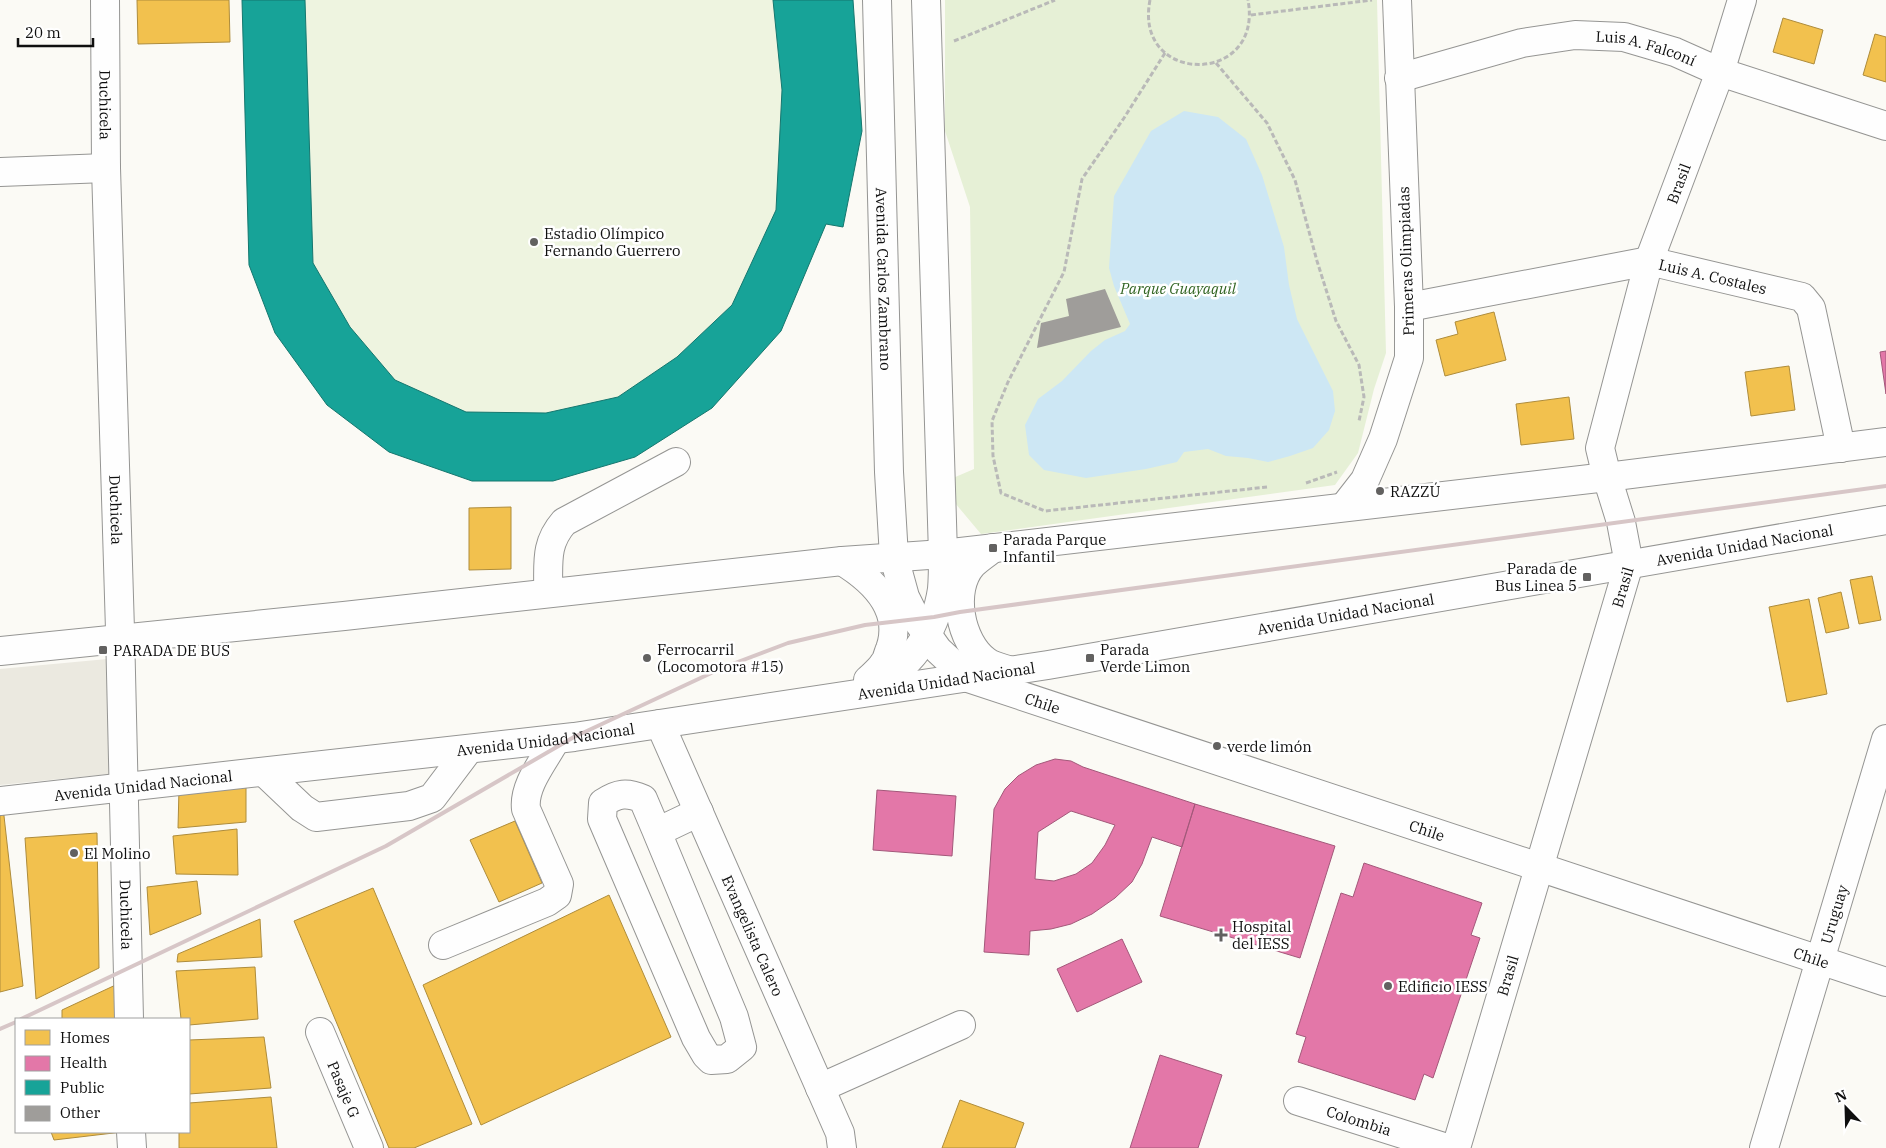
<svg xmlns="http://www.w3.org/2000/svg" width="1886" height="1148" font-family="'IBM Plex Serif',serif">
<rect width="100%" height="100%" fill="#fbfaf5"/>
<path fill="#e6f0d6" d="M945 0H1377L1386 353 1374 389 1358 453 1335 485 981 534 955 503 953 478 974 469 970 207 945 131Z"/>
<path fill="#eef4e0" d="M242 0H853L862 131 843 227 826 225 781 331 712 408 635 457 553 481H472L389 452 327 405 275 333 249 265Z"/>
<path fill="#ebe9e0" d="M107 659 109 774 0 785V669Z"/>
<path fill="#cde7f4" d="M1184 111 1218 117 1246 139 1262 175 1284 247 1289 285 1297 319 1333 391 1335 411 1329 430 1313 448 1290 456 1268 462 1248 458 1226 456 1208 449 1184 452 1177 462 1146 469 1086 478 1044 470 1029 455 1025 425 1038 399 1062 381 1091 351 1105 340 1125 331 1130 324 1114 286 1109 268 1114 196 1151 131Z"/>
<path fill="#f2c14e" stroke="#ae8c3b" d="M137 0H229L230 42 138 44Z
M1783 18 1823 30 1814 64 1773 52Z
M1875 34 1886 37V82L1863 75Z
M1494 312 1506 360 1445 376 1436 340 1458 334 1455 322Z
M1789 366 1795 410 1751 416 1745 372Z
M1569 397 1574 439 1521 445 1516 404Z
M511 507V569L469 570V508Z
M1872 576 1881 620 1859 624 1850 580Z
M1841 592 1849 628 1826 633 1818 598Z
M1809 599 1827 694 1787 702 1769 607Z
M246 781V822L178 828 179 789Z
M0 807H3L23 986 0 992Z
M515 821 542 883 499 902 470 840Z
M237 829 238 875 176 874 173 836Z
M97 833 99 968 36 999 25 838Z
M197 881 201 914 150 935 147 887Z
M373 888 472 1124 414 1148H389L294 921Z
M609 895 671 1037 481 1125 423 985Z
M260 919 262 957 177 962 178 954Z
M255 967 258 1019 189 1025V1019H181L176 971Z
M122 982 120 1019H62V1010Z
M264 1037 271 1088 189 1094V1040Z
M271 1097 277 1148H179V1132H189V1103Z
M960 1100 1024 1123 1015 1148H942Z
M51 1132H122L54 1140Z"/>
<path fill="#e377a8" stroke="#a3587a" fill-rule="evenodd" d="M1886 351V394L1880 352Z
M1055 759 1071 761 1083 767 1195 804 1182 847 1152 837 1142 864 1132 882 1115 898 1092 914 1071 924 1051 929 1030 931 1029 955 984 952 994 809 1005 789 1018 776 1036 765ZM1071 811 1115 825 1105 845 1092 863 1076 874 1054 881 1035 879 1038 832Z
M877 790 956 796 952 856 873 850Z
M1195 804 1335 846 1300 958 1160 916Z
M1364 863 1482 903 1471 935 1480 938 1433 1078 1424 1074 1415 1100 1298 1062 1306 1037 1296 1034 1341 893 1353 897Z
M1122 939 1142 982 1077 1012 1057 969Z
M1160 1055 1222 1075 1198 1148H1130Z"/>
<path fill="#17a398" stroke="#15776f" d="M242 0H305L313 263 350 327 395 380 466 412 546 413 618 397 677 357 732 305 776 210 782 90 773 0H853L862 131 843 227 826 224 781 331 712 408 635 457 553 481H472L389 452 327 405 275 333 249 265Z"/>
<path fill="#9f9d9a" d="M1105 289 1121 327 1037 348 1041 323 1069 316 1066 299Z"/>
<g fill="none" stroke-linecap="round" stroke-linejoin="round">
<g stroke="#959593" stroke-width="30">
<g id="minor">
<path id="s1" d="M105 0 106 168 120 630 129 1019"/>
<path id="s2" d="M877 0 889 472 894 557 905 597 916 619 938 650 968 678 1886 982"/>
<path id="s3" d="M1399 78 1522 43 1575 35 1624 37 1675 52 1720 72 1886 126"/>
<path d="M0 172 106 168"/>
<path id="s4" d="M1409 307 1649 261 1802 297 1811 308 1841 448"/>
<path d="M1344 507 1365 480 1383 439 1409 358V307L1397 0"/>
<path d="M993 548C986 554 978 559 972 565 950 590 960 642 986 661 992 666 1003 668 1011 671"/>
<path d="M842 561C873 580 904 610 890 649 888 653 887 660 884 663 880 670 873 675 868 680"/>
<path d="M548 593C549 564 544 545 564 522L676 462"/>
<path d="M0 651 344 616 842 561 943 554 1607 477 1886 442"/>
<path d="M867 686C909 673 936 631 942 589 943 578 943 565 943 554L926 0"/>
<path id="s5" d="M660 724 840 1133 842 1148"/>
<path d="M264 772 302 808 316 817 409 806 432 798 469 749"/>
<path id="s6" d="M0 801 574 737 1048 665 1886 520"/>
<path d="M657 832 734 1017 742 1047 727 1059 711 1060 706 1055 696 1038 602 819 603 803C618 793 627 792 643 799L657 832 699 812"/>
<path d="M443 945 547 902 557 895 559 884 526 809C523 785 545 760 556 739"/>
<path id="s7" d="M320 1032 369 1148"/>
<path d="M820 1088 961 1025"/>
<path id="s8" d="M1298 1101 1447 1148"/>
<path d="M131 1132 132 1148"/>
<path id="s9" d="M1456 1148 1629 564 1621 522 1607 477 1600 448 1649 261 1720 72 1742 0"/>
<path id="s10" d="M1764 1148 1886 739"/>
</g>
</g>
<path stroke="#b9b9b8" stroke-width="3" stroke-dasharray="5 2.5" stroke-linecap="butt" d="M1150 0C1133 86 1264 86 1248 0
M1251 15 1372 0
M954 41 1055 0
M1165 53 1124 118 1082 179 1064 272 1008 382 992 421 993 456 1001 493 1045 511 1267 487
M1216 63 1267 123 1295 180 1317 261 1336 321 1359 365 1364 397 1359 421
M1306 483 1337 472"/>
<use href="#minor" stroke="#fefefe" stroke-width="28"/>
<path stroke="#d7c6c7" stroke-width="4" d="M21 1019 386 846 574 737 722 668 788 643 865 625 934 617 960 612 1886 486
M0 1029 16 1022"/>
</g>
<g fill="#626160" stroke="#fff" stroke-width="2">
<circle cx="534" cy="242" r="5"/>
<circle cx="1380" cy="491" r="5"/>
<rect x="988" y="543" width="10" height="10" rx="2.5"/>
<rect x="1582" y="572" width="10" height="10" rx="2.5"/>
<rect x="98" y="645" width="10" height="10" rx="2.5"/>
<circle cx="647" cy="658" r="5"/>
<rect x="1085" y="653" width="10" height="10" rx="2.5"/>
<circle cx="1217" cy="746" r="5"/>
<circle cx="74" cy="853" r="5"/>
<path d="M1218.5 927.5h5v5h5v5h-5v5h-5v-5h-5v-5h5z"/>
<circle cx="1388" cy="986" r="5"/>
</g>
<g text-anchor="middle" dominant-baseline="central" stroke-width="5" stroke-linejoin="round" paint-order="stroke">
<g font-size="15" fill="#0f0f0f" stroke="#fff">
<text stroke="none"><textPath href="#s3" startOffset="254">Luis A. Falconí</textPath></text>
<text stroke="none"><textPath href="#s1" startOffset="105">Duchicela</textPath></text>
<text stroke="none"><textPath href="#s9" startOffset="1005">Brasil</textPath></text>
<text transform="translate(1406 261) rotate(-92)">Primeras Olimpiadas</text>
<text stroke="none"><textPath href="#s4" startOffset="310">Luis A. Costales</textPath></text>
<text stroke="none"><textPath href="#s2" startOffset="279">Avenida Carlos Zambrano</textPath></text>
<text stroke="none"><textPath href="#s1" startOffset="510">Duchicela</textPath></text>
<text stroke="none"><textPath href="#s6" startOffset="1764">Avenida Unidad Nacional</textPath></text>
<text stroke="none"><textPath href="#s9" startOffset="585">Brasil</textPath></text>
<text stroke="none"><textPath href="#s6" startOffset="1359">Avenida Unidad Nacional</textPath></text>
<text stroke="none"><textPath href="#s6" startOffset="954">Avenida Unidad Nacional</textPath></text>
<text stroke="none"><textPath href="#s2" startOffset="781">Chile</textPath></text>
<text stroke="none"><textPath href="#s6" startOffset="549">Avenida Unidad Nacional</textPath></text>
<text stroke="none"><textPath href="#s6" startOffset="144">Avenida Unidad Nacional</textPath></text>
<text stroke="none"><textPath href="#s2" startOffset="1186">Chile</textPath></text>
<text stroke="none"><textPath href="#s1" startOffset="915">Duchicela</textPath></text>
<text stroke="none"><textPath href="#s10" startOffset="244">Uruguay</textPath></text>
<text stroke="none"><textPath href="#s5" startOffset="231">Evangelista Calero</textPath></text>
<text stroke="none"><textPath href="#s2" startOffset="1591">Chile</textPath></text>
<text stroke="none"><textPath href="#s9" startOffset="180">Brasil</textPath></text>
<text stroke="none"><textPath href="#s7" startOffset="62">Pasaje G</textPath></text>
<text stroke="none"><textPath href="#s8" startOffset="64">Colombia</textPath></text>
</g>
<g font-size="15" fill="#0f0f0f" stroke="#fff" text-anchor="start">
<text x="544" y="233">Estadio Olímpico<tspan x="544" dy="17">Fernando Guerrero</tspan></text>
<text x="1390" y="491">RAZZÚ</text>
<text x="1003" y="539">Parada Parque<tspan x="1003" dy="17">Infantil</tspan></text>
<text x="1577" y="568" text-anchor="end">Parada de<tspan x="1577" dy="17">Bus Linea 5</tspan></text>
<text x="657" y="649">Ferrocarril<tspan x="657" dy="17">(Locomotora #15)</tspan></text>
<text x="1100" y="649">Parada<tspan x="1100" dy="17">Verde Limon</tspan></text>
<text x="113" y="650">PARADA DE BUS</text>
<text x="1227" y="746">verde limón</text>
<text x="84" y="853">El Molino</text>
<text x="1232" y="926">Hospital<tspan x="1232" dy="17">del IESS</tspan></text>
<text x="1398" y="986">Edificio IESS</text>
</g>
<g font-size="15" font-style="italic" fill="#316422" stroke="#fff">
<text x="1178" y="288">Parque Guayaquil</text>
</g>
</g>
<rect x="15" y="1018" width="175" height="115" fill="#ffffff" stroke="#9f9f9f"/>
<rect x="25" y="1030" width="25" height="15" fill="#f2c14e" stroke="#9f9f9f"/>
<text x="60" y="1043" font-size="15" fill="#0f0f0f">Homes</text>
<rect x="25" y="1056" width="25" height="15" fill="#e377a8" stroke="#9f9f9f"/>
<text x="60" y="1068" font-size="15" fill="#0f0f0f">Health</text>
<rect x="25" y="1080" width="25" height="15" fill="#17a398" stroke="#9f9f9f"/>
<text x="60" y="1093" font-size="15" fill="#0f0f0f">Public</text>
<rect x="25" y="1106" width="25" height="15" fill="#9f9d9a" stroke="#9f9f9f"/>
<text x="60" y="1118" font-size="15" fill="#0f0f0f">Other</text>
<g transform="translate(1846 1108) rotate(337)" stroke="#ffffff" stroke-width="4" paint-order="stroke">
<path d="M0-4L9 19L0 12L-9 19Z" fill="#0f0f0f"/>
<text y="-8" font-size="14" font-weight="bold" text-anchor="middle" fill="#0f0f0f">N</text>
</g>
<path d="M18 38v8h75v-8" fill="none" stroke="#0f0f0f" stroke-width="2.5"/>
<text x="25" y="38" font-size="15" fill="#0f0f0f" stroke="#ffffff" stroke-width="4" paint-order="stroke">20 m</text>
</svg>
